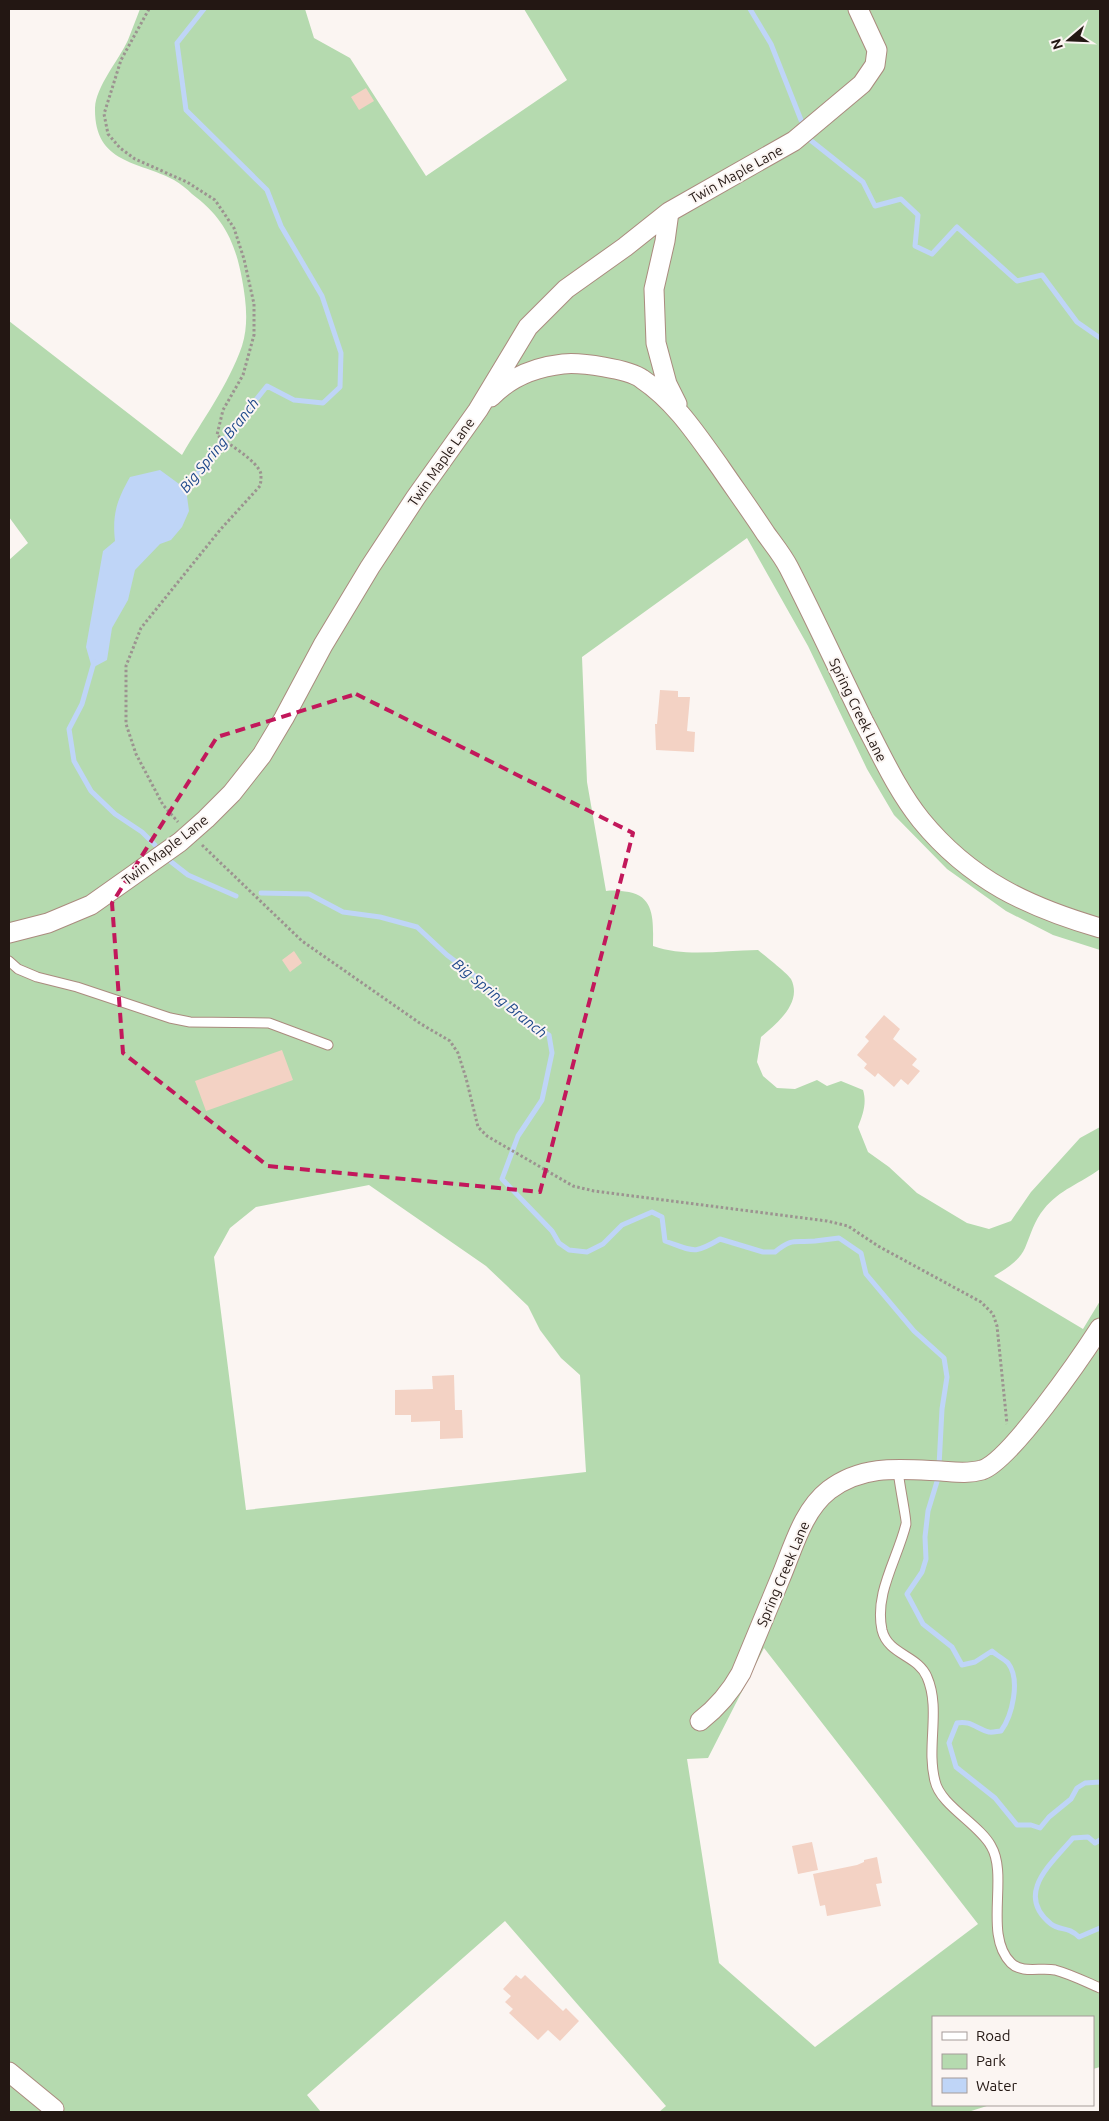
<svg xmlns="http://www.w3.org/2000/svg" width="1109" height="2121" font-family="Ubuntu,sans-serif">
<rect width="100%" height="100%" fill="#fbf5f2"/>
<path fill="#b5daaf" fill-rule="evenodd" d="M140 9H305L314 38 350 58 426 176 567 80 524 9H1100V950L1053 935 1006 911 947 869 894 815 867 769 808 646 747 538 582 657 587 782 606 891C615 890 621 891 629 892 656 897 653 924 653 946 687 958 723 950 758 950 765 956 787 973 791 979 803 1003 776 1024 761 1037L757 1062 763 1076 777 1088 795 1089 817 1080 827 1086 841 1081 863 1090C867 1103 863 1114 858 1127L868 1152 889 1167 917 1193 967 1223 989 1229 1011 1221 1031 1192 1080 1138 1100 1127V1169C1081 1183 1059 1190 1044 1209 1034 1221 1031 1234 1025 1248 1019 1261 1006 1269 994 1276L1083 1329 1100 1301V2067L1093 2069V2017H933V2105H990L968 2112H659L666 2106 505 1921 307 2095 321 2112H9V560L28 543 9 517V321L182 455C203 419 228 386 242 346 249 324 246 301 242 279 235 241 223 217 192 194 187 189 181 184 174 180 138 161 94 164 95 108 96 86 119 60 128 40 132 30 136 19 140 9ZM369 1185 486 1266 528 1306 540 1330 561 1358 580 1375 586 1472 246 1510 214 1257 230 1228 256 1207ZM764 1648 978 1924 815 2047 719 1963 687 1759 708 1758Z"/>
<path fill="#bfd5f7" d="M160 470 186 489 189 511 182 527 171 540 160 544 135 570 128 600 112 628 107 660 92 668 86 647 103 551 115 541C112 514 117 500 130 477Z"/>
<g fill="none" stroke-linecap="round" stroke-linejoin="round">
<path stroke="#bfd5f7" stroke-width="5" d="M750 9 771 44 801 120
M809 139 863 182 875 206 901 199 918 215 915 246 932 254 957 227 1017 281 1042 275 1077 322 1100 338
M182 493 267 386 294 400 323 403 340 387 341 353 322 296 281 226 267 190 186 110 177 43 204 9
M94 662 82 704 69 729 74 761 91 791 115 814 142 832 155 845
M170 861 188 875 236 896
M261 893 309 894 343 912 380 917 417 927 447 955 492 989 517 1015 549 1035 552 1053 542 1100 518 1136 502 1179 552 1231 559 1243 569 1250 587 1252 603 1244 622 1225 652 1212 662 1217 665 1241C694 1251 693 1255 720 1239L763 1252H775C793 1237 795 1243 815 1241 823 1240 831 1239 839 1238L861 1253 866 1274 914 1331 944 1358 947 1377 942 1409 939 1466
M939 1475 928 1511 925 1537 926 1559 922 1572 907 1594 923 1624 952 1647 962 1665 975 1662 992 1651C996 1655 1004 1659 1008 1663 1021 1680 1012 1716 1001 1731 998 1731 992 1733 989 1732 977 1729 970 1720 957 1723L949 1743 956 1767 995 1798 1017 1825H1031L1040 1828 1049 1817 1071 1799 1077 1788 1085 1783 1100 1782
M1100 1840 1095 1843 1088 1837 1073 1838C1051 1864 1014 1894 1051 1924 1060 1931 1068 1926 1079 1937L1100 1928"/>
</g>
<path fill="#f3d2c4" d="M366 88 374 101 359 110 351 97Z
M660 690 678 691V697H690L687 731 695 732 694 752 656 750 655 724H657Z
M294 951 302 963 290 972 282 960Z
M884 1015 900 1029 893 1039 917 1059 912 1065 920 1071 908 1085 901 1079 894 1087 878 1073 875 1077 864 1068 867 1064 857 1055 869 1041 865 1037Z
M282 1050 293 1080 206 1111 195 1081Z
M454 1375 455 1410H462L463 1438 440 1439V1421L411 1422V1415H395V1390L433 1389 432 1376Z
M812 1842 818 1870 798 1874 792 1846Z
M877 1857 882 1883 876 1884 881 1906 827 1916 825 1905 820 1906 813 1874 857 1865 864 1862V1860Z
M516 1975 521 1979 525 1975 563 2011 566 2008 579 2021 560 2041 548 2030 538 2040 509 2013 513 2009 505 2002 511 1996 503 1989Z"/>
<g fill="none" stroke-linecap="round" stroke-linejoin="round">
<g stroke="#aa8b7e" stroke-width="11">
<path id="service" d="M9 961 18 969 37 977 77 987 170 1018 190 1022 269 1023 328 1045
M898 1469C898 1478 907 1521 906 1524 898 1558 874 1593 882 1630 888 1655 918 1655 927 1677 941 1709 926 1747 935 1781 940 1805 979 1824 991 1846 1009 1876 983 1935 1011 1963 1022 1974 1041 1967 1055 1970 1070 1974 1086 1982 1100 1988"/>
</g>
<g stroke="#aa8b7e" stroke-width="21">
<path id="minor" d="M669 212 665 241 654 289 656 343 667 384 677 404
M491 397C510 377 536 367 563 364 580 362 629 369 642 379 675 401 697 435 720 467 735 489 751 511 766 534 774 545 783 556 789 568 815 619 839 671 864 722 882 756 897 790 921 820 970 880 1028 907 1100 928
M9 933 48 923 91 905 180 842 206 819 232 793 262 755 284 718 323 645 370 567 416 497 478 410 528 327 566 289 625 247 669 212 794 141 862 84 875 65 877 50 858 9
M700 1721C718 1707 730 1693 741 1673 754 1642 767 1610 780 1579 793 1549 802 1511 829 1490 863 1464 901 1469 941 1471 955 1472 968 1474 982 1470 1010 1461 1082 1356 1100 1328
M9 2072 54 2109"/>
</g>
<path stroke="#9c9390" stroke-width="3" stroke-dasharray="2.5 2.5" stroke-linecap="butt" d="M149 9 121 60 104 114 108 134 120 148 135 159 187 182 215 200 234 228 244 259 254 304V335L243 375 223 410 217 435C228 444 258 461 261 474 261 478 261 482 260 486L220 530 141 628 126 666V724L136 754 163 805 178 822
M202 845 302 941 421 1024 450 1041 458 1053 466 1078 478 1127 487 1136 573 1186 594 1191 827 1221 848 1226 878 1246 981 1302 993 1314 997 1326 1007 1424"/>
<use href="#service" stroke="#fff" stroke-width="9"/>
<use href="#minor" stroke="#fff" stroke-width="19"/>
</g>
<path fill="none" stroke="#c2185b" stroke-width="4" stroke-dasharray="10 6" stroke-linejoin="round" d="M356 694 633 833 540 1192 268 1166 123 1053 112 903 217 737Z"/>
<g text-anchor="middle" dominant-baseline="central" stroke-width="4" stroke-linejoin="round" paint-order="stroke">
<g font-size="14" fill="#231713" stroke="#fbf5f2">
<text transform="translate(736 174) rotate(-29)">Twin Maple Lane</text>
<text transform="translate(441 462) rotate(-55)">Twin Maple Lane</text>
<text transform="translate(858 710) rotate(64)">Spring Creek Lane</text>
<text transform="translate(165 850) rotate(-38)">Twin Maple Lane</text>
<text transform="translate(783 1574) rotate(-67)">Spring Creek Lane</text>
</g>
<g font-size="15" font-style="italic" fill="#1f498b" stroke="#fbf5f2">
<text transform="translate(219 445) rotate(-51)">Big Spring Branch</text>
<text transform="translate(500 998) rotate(39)">Big Spring Branch</text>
</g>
</g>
<rect width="1109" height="2121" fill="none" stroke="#231713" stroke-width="20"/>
<rect x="932" y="2016" width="162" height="90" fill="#fbf5f2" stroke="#a59c99"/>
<rect x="942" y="2032" width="25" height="8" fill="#ffffff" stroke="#a59c99"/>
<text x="976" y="2041" font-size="15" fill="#231713">Road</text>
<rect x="942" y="2054" width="25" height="15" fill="#b5daaf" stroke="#a59c99"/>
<text x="976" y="2066" font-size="15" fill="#231713">Park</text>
<rect x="942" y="2078" width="25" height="15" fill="#bfd5f7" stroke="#a59c99"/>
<text x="976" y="2091" font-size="15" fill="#231713">Water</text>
<g transform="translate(1069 40) rotate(251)" stroke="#fbf5f2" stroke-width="4" paint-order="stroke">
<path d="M0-4L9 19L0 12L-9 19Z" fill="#231713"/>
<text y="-8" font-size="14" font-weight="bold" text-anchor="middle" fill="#231713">N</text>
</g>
</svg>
